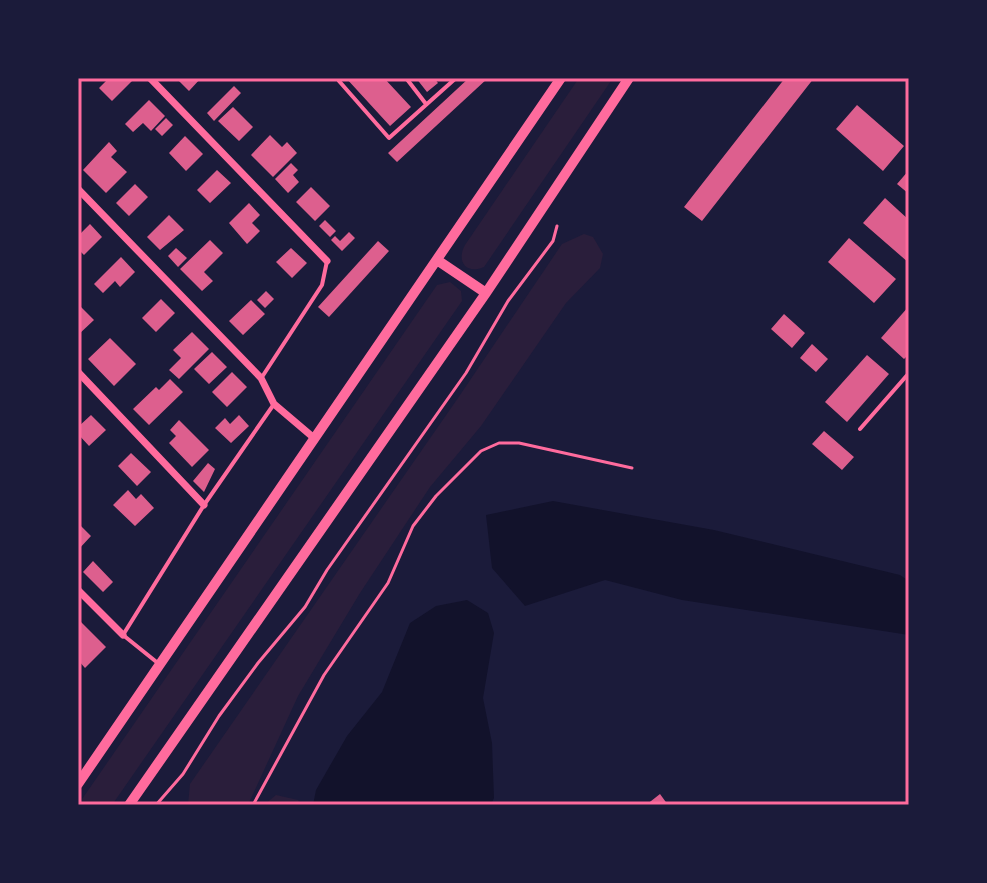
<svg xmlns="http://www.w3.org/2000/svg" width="987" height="883" font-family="Overpass,sans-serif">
<rect width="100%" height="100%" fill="#1b1b3a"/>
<path fill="#2a1e3b" d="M579 78H613L484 267C466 275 456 261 465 245Z
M584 234 593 237 603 254 600 268 566 303 481 426 430 487 360 593 298 696 248 805H188L190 784 458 398 562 244Z
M450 282 461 291 462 301 112 805H78L437 285Z
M276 795 298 800 302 805H264Z"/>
<path fill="#12122b" d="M553 501 714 530 900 575 909 581V635L682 600 605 580 525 606 492 568 486 515Z
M467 600 488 613 494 633 483 698 492 743 494 798 491 805H313L316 790 347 736 382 692 410 623 436 606Z"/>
<path fill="#dd5f8e" d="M109 78H129L132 81 112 101 99 88Z
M176 78H201L189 91Z
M346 78H384L411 107 390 126Z
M416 78H434L438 83 427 92Z
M469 78H488L397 162 388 153Z
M785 78H814L702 221 684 207Z
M234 86 241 93 214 121 207 113Z
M149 100 165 116 151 131 143 123 133 132 125 124Z
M857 105 904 146 883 171 836 129Z
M233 107 253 127 239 141 218 121Z
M166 118 173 125 162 136 155 129Z
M270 135 282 147 287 142 297 153 273 177 251 155Z
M185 136 203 154 186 171 169 153Z
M109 142 117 151 111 157 127 172 106 193 83 170Z
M291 163 298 170 293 175 299 182 288 193 275 179Z
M217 170 231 183 210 203 197 190Z
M909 170V194L897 184Z
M135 184 148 197 129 216 116 203Z
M311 187 330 206 315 221 296 202Z
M885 198 909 220V263L863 223Z
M249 203 260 215 252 223 260 231 247 244 229 223Z
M169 215 184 230 160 250 147 237Z
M325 220 336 231 330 237 319 226Z
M90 224 102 237 84 255 78 249V236Z
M349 232 355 238 342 251 331 240 335 236 340 241Z
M849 238 896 279 874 303 828 262Z
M210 240 223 253 204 272 213 281 202 291 180 269Z
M378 241 389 251 329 317 318 307Z
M176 248 187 258 178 267 168 256Z
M291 248 307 263 292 278 276 262Z
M121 257 135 272 120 287 115 281 103 293 94 284Z
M266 291 274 299 265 308 257 300Z
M161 299 175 313 156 332 142 318Z
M251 300 265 314 243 335 229 321Z
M78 304 94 320 78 335Z
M909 306V354L904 359 881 338Z
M784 314 805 333 792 348 771 329Z
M192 332 209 349 179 379 169 370 181 358 173 350Z
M110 338 136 364 114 386 88 359Z
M812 344 828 359 816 372 800 358Z
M212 352 227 367 209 384 194 369Z
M867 355 889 374 847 422 825 402Z
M232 372 247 387 227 407 212 392Z
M170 379 183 392 149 425 133 409 156 387 159 390Z
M91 415 106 430 89 446 78 434V427Z
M239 415 249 426 231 443 215 428 225 418 230 424Z
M179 420 209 450 192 467 169 443 176 436 170 430Z
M824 431 854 457 842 470 812 444Z
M131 453 151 472 137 486 118 466Z
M208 463 215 469 204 492 193 481Z
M128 490 136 499 141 494 154 508 135 526 113 505Z
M78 523 91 536 78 550Z
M93 561 113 582 103 592 83 572Z
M78 619 106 647 85 668 78 660Z
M660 794 668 805H646Z"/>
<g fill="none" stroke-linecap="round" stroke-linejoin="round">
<path stroke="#ff6b9d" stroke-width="3" d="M156 805 183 774 219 716 258 663 305 607 327 570 466 373 508 301 553 241 557 226
M253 805 324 675 388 583 413 526 436 496 481 451 499 443H519L632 468"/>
<path stroke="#ff6b9d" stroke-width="4" d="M406 78 426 104
M339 81 389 138 456 78
M262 377 322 285 327 261
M860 429 909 373
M159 664 123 635 204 505 274 404"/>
<path stroke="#ff6b9d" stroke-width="7" d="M150 78 327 261
M78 189 261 378 274 404 314 438
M78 372 204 505
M78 590 123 635"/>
<path stroke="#ff6b9d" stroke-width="10" d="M437 260 486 293
M78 784 561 78
M129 805 486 293 629 78"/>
</g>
<rect width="987" height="883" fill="none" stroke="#1b1b3a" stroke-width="160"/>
<rect x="80" y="80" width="827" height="723" fill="none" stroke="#ff6b9d" stroke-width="3"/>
</svg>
